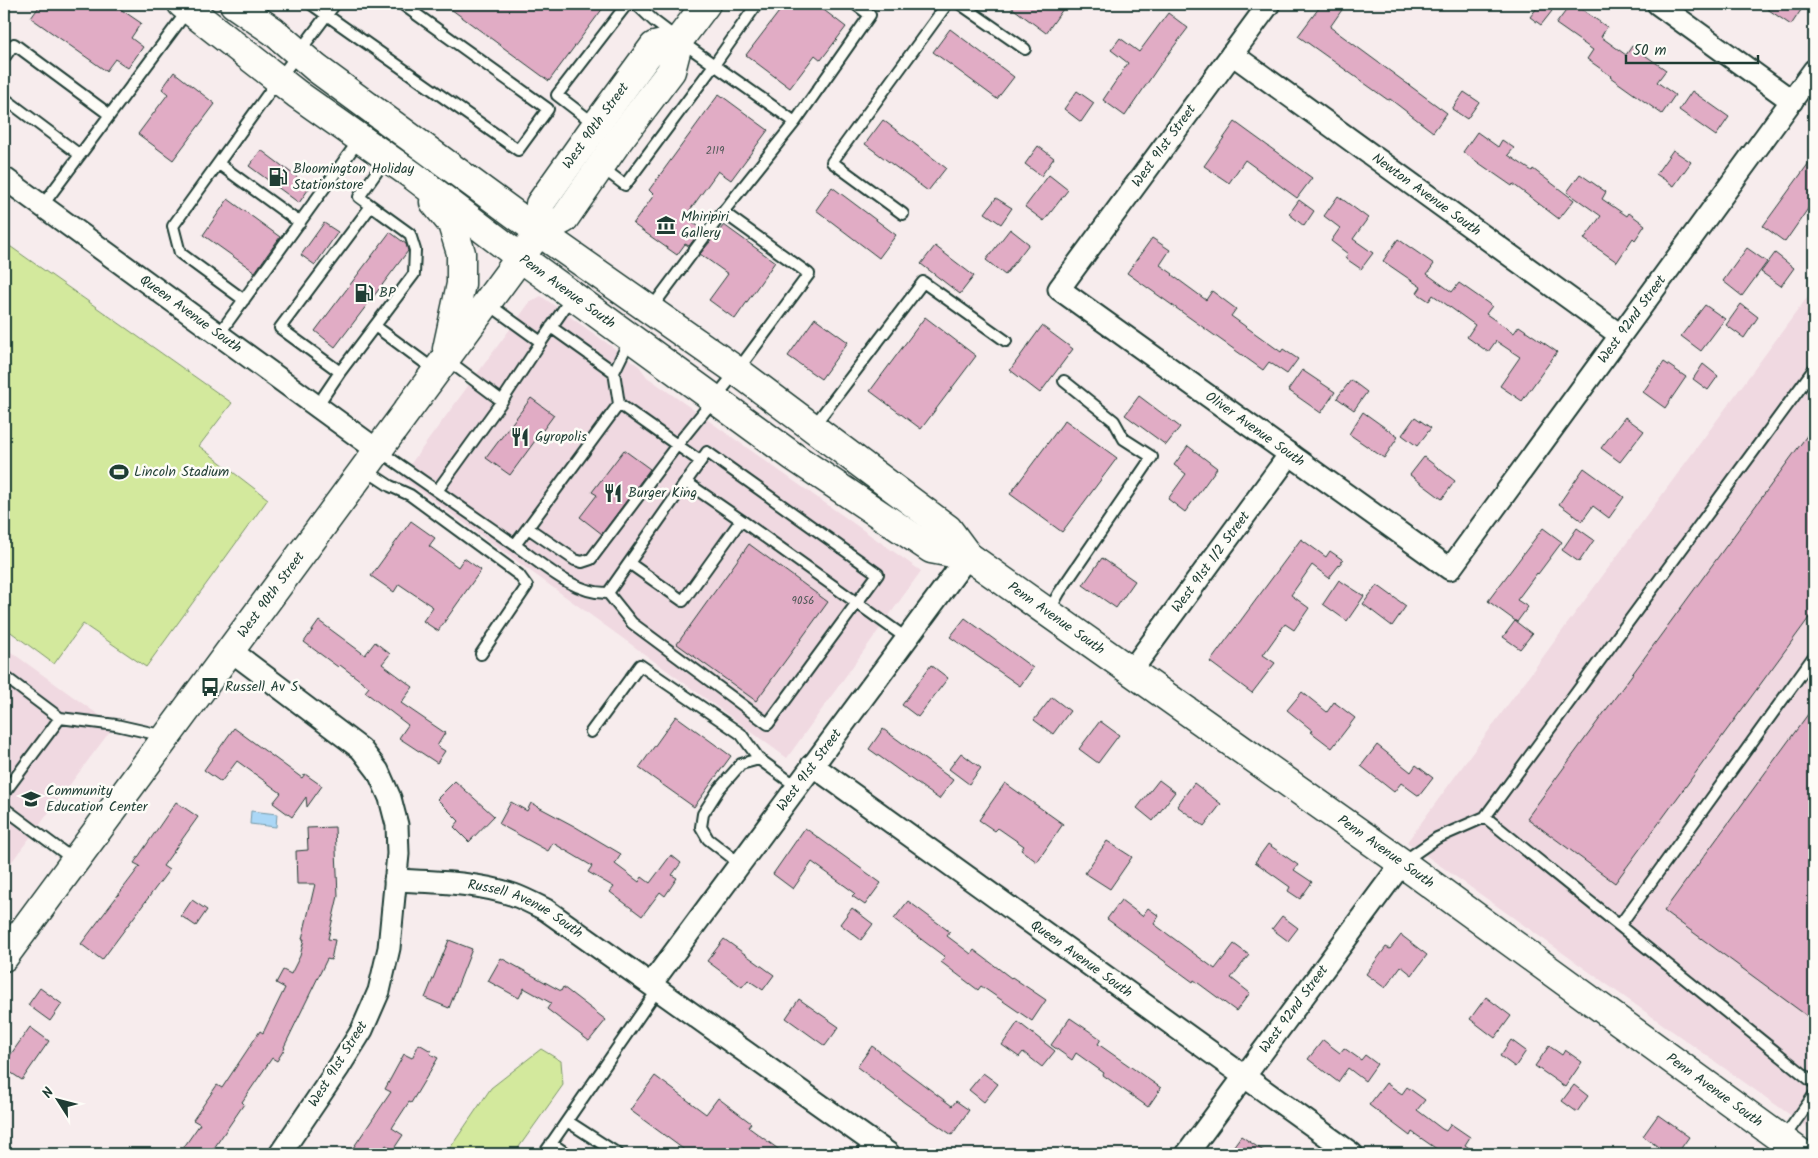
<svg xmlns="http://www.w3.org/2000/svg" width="1818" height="1158" font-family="Kalam,sans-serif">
<rect width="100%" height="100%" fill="#f7eced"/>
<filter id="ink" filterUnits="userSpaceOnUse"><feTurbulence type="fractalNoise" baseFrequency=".02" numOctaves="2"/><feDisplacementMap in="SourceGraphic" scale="10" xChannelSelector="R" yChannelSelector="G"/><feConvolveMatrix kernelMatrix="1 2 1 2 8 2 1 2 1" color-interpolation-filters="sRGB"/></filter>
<g filter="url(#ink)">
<path fill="#f0d9e1" d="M1814 288V1132L1407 842Z
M541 296 639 366 647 377 921 571 787 758 401 477 530 302Z
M4 647 114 726 4 872Z"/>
<path fill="#d3e99d" stroke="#799368" d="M4 242 232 403 199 446 268 499 146 667 83 624 54 664 4 627Z
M541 1049 561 1061 563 1085 514 1154H446L491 1088Z"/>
<path fill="#abd7f6" stroke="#7399a8" d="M251 811 277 814 276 827 250 824Z"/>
<path fill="#e1acc5" stroke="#1f3d34" d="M41 4H113L141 23 131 38 143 47 128 68 115 59 106 71 31 18Z
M444 4H606L549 81Z
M785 4H816L846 27 821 60 815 55 790 88 746 55Z
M1007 4H1056L1063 9 1046 33Z
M1322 4H1346L1330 27 1447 113 1433 132 1390 99 1388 100 1298 36Z
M1540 4H1543L1552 11 1541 25 1530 17Z
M1571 4H1574L1607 27 1601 37 1626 55 1632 46 1666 70 1657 82 1675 95 1662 114 1610 77 1611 76 1587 59 1593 50 1556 24Z
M1760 4H1805L1791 25Z
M1168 13 1188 28 1159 66 1125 116 1103 100 1128 63 1111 50 1120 38 1139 52Z
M950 29 1014 77 997 99 933 52Z
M174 72 215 104 173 160 138 134 168 94 162 89Z
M1077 91 1094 103 1081 122 1064 109Z
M1692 91 1729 117 1716 136 1679 110Z
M1464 92 1479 102 1467 119 1452 109Z
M719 94 768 130 731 180 718 171 685 217 702 229 689 246 685 244 677 255 633 224 654 195 649 190Z
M883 120 946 168 928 191 865 144Z
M1235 122 1312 178 1297 198 1245 160 1229 183 1204 166Z
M1477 132 1498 147 1502 140 1514 148 1508 155 1532 171 1533 169 1574 200 1559 219 1513 184 1512 186 1463 152Z
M1038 146 1054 158 1041 176 1025 164Z
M261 150 310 187 299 203 249 166Z
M1673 150 1691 162 1674 186 1656 174Z
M1814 156V200L1785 242 1763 226Z
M1580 174 1606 192 1602 199 1627 216 1629 213 1645 225 1635 240 1633 238 1617 262 1584 239 1601 216 1567 192Z
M1049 175 1068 190 1044 221 1025 207Z
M832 187 896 235 879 258 816 210Z
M1338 196 1368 218 1353 239 1373 253 1361 269 1345 258 1348 254 1331 241 1340 228 1324 216Z
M996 198 1012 208 1001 224 985 213Z
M228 199 280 237 255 272 203 235Z
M1299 200 1314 211 1304 226 1289 214Z
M324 223 338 232 315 265 301 255Z
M724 225 775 262 735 319 709 300 728 274 700 254Z
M1010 229 1029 244 1005 275 986 260Z
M390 232 406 244 408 251 335 347 315 331Z
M1152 238 1170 250 1160 265 1173 274 1172 275 1206 300 1212 291 1236 309 1231 316 1281 352 1283 349 1298 359 1287 374 1269 362 1263 370 1127 273Z
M1398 239 1434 264 1427 274 1452 292 1459 283 1492 306 1486 314 1514 333 1519 326 1557 352 1522 401 1500 386 1520 357 1496 341 1488 352 1467 337 1475 325 1433 295 1429 301 1417 293 1421 287 1383 261Z
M935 246 974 276 960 294 921 264Z
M1747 248 1767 262 1742 296 1723 281Z
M1775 253 1794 268 1781 286 1761 272Z
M1741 304 1758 317 1744 338 1726 325Z
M1705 305 1725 319 1701 351 1681 336Z
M925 317 976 356 921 429 870 391Z
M815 318 848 342 821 379 788 356Z
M1042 326 1073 349 1040 393 1010 370Z
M1664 362 1686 377 1665 408 1643 392Z
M1703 364 1718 376 1708 390 1693 379Z
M1302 370 1335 392 1321 413 1288 390Z
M1351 380 1367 392 1354 410 1337 398Z
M1139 396 1180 427 1166 445 1125 415Z
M531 398 554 415 510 475 486 458Z
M1363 412 1398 437 1384 458 1349 434Z
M1415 417 1431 428 1417 446 1402 435Z
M1625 417 1644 431 1620 462 1601 448Z
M1065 420 1117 458 1062 532 1010 494Z
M1814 426V611L1615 883 1527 818Z
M1188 446 1217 468 1185 512 1168 499 1186 474 1174 465Z
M624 450 650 469 602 534 580 517 597 495 592 492Z
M1424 457 1455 481 1442 499 1410 475Z
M1584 468 1624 497 1609 518 1593 506 1582 521 1559 504Z
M411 521 435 538 429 546 458 567 464 558 481 570 438 631 423 621 433 607 399 584 394 592 371 576Z
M1543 528 1562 542 1538 574 1537 573 1517 600 1528 607 1517 622 1488 601Z
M1577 528 1594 540 1579 562 1562 550Z
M1301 539 1326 557 1330 551 1343 560 1329 578 1312 565 1291 595 1309 608 1294 630 1285 624 1263 655 1275 663 1252 693 1210 662Z
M749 544 828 602 756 701 677 644Z
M1102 558 1135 581 1116 608 1083 585Z
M1339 580 1364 596 1347 621 1323 604Z
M1377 585 1406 606 1392 626 1363 604Z
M965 618 1033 668 1020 686 950 637Z
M319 621 365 655 375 642 390 654 382 664 413 687 401 703 445 733 437 746 445 751 437 763 399 738 408 725 365 692 369 687 340 665 338 667 304 642Z
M1515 621 1532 634 1520 649 1503 637Z
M931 665 948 678 918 717 902 705Z
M1302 692 1327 712 1334 702 1355 718 1332 748 1311 732 1313 731 1287 710Z
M1052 697 1070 711 1053 734 1034 720Z
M1814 706V1021L1664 911Z
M676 716 731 756 694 807 639 768Z
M1100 721 1119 735 1098 763 1079 749Z
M234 728 302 778 305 774 322 786 307 807 306 797 292 817 273 803 281 793 237 761 221 782 204 770Z
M883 729 953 780 939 799 869 749Z
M1377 745 1411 772 1416 765 1433 778 1419 796 1401 783 1394 792 1361 766Z
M961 753 981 768 969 784 949 769Z
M1159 780 1175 792 1153 821 1137 808Z
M455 781 494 816 469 842 454 827 459 821 437 799Z
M1005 783 1063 824 1037 862 1021 850 1024 846 998 828 995 831 979 820Z
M1194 783 1221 804 1204 826 1177 806Z
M176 802 198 817 163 866 169 870 102 960 81 944 140 866 134 863Z
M511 802 527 811 531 803 574 826 621 854 615 864 639 882 642 877 650 883 671 855 681 863 672 875 677 878 665 896 660 892 642 916 610 892 614 887 588 872 592 866 553 843 548 851 499 824Z
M335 827 338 896 328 939 335 940 331 960 327 959 284 1047 285 1048 277 1061 272 1058 242 1102 244 1104 210 1154H179L200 1124 193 1120 217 1085 222 1088 260 1031 263 1033 285 988 276 983 283 970 291 974 300 956 304 939H302L315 884H297L296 851 308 850 307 828Z
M805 828 881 883 865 905 852 896 855 893 812 862 793 889 773 874Z
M1107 841 1132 857 1110 889 1085 873Z
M1268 844 1298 865 1294 870 1312 882 1300 899 1288 891 1290 887 1255 862Z
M192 900 207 910 196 926 181 916Z
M1121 900 1142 916 1148 908 1159 916 1154 924 1215 969 1234 944 1249 955 1231 978 1250 993 1236 1011 1194 980 1193 982 1107 919Z
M908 901 950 932 947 936 971 954 974 950 1011 978 1012 977 1046 1000 1032 1021 981 986 978 990 941 962 945 957 894 919Z
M852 908 873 924 861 940 840 924Z
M1282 916 1298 928 1288 941 1272 929Z
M1401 935 1427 955 1412 975 1401 966 1385 988 1366 974 1386 947 1390 949Z
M724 939 774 975 763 990 748 980 742 987 707 961Z
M449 940 472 949 449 1008 425 998Z
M501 958 561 991 563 987 606 1020 589 1041 547 1009 551 1003 524 988 519 998 488 981Z
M40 988 62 1004 50 1021 28 1005Z
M1486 997 1511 1016 1495 1038 1470 1019Z
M799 999 839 1027 825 1046 786 1018Z
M1070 1018 1101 1039 1098 1044 1161 1088 1148 1107 1103 1075 1104 1073 1076 1053 1072 1060 1051 1045Z
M1018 1022 1055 1051 1042 1067 1023 1052 1019 1057 1002 1045Z
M30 1027 49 1041 22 1080 4 1068V1064Z
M1323 1040 1340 1053 1344 1048 1361 1060 1365 1055 1377 1064 1365 1081 1348 1068 1338 1082 1308 1059Z
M1511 1040 1526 1051 1515 1067 1500 1056Z
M419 1044 431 1051 430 1054 438 1058 411 1103 409 1102 392 1128 403 1135 393 1150 386 1145 380 1154H349L391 1092 385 1089 404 1054 412 1058Z
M872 1046 952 1106 956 1101 969 1110 952 1135 905 1103 857 1067Z
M1549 1046 1562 1055 1565 1050 1582 1062 1565 1087 1535 1066Z
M983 1073 998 1084 984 1102 969 1090Z
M655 1076 706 1114 718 1098 751 1123 748 1127 785 1154H690L630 1110Z
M1386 1083 1402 1094 1407 1087 1425 1100 1417 1110 1442 1129 1446 1131 1451 1124 1470 1137 1465 1145 1478 1154H1444L1412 1132 1410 1136 1369 1105Z
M1574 1085 1588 1096 1577 1112 1562 1101Z
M1658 1115 1689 1137 1677 1154H1668L1643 1136Z
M1241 1136 1268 1154H1228Z"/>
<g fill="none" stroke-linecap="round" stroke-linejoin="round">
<g stroke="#1f3d34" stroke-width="14">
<path id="lane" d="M311 4 518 150 548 109 402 4
M636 4 654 21 679 40 795 122
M960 4 1025 49
M4 58 14 44 110 115
M4 98 80 155
M596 125 557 95 627 4
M219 164 300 223
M601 167 625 185 714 65 757 4
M42 206 188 10
M371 206 280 328 340 372 414 274 415 250 410 234 359 197 386 159
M723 212 795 122 870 15 855 4
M903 214 832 162 947 4
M244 300 180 253 173 226 278 80 335 4
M487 303 541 342 572 297
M375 326 436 371
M551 327 614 372
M219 334 359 140
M1814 369 1485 817 1814 1083
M502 401 541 342
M619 404 614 372 630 339
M317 406 340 372
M813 427 923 282 1006 341
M378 450 515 545 619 404 677 445 737 371 809 274 723 212 650 310
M364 469 390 486 410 495 519 575 527 586 481 654
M686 482 741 520
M437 491 502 401 446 359
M528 528 575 560 582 562 591 559 677 445 700 461
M515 545C542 564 574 594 608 593
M629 563 608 593 632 623 768 724 878 574 707 452 629 563 683 601 741 520 906 638
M1049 611 1059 593 1152 457 1124 439 1114 421 1064 381
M4 676 60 718 116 725 165 736
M591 732 640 665 741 734 759 759 796 786
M4 793 60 718
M4 808 74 860
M1404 861 1437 838 1485 817
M739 863 708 839 701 827 703 814 719 789 741 764 759 759
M1620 925 1814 656
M567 1121 618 1154
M1783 1139 1814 1095
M551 1143 567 1154
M544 1154 658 989
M861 1154 871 1141"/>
</g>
<g stroke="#1f3d34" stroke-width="25">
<g id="street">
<path id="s1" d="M1269 4 1059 289 1450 569 1814 70"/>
<path d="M1658 4 1792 101"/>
<path id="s2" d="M1232 54 1620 335"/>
<path id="s3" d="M4 178 377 450"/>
<path d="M230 650 361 749 378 771 390 798 397 825 398 854 389 948 379 991 362 1030 339 1067 280 1154"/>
<path id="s4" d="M1131 671 1290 454"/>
<path id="s5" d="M812 765 1352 1154"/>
<path id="s6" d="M395 880C435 882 476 882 514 895 525 899 536 905 546 910L889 1154"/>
<path id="s7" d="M651 984 968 556"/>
<path id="s8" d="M1187 1154 1402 863"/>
</g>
</g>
<g stroke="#1f3d34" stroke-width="31">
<g id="secondary">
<path id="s9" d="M182 4 297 94 412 175 521 258 794 457 931 549 968 556"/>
<path id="s10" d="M234 4 273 31 316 68 539 232 737 371 948 529 968 556 1402 863 1802 1154"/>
<path d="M434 202 452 224 461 253V284L447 349"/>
<path id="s11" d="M539 232 540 204 596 125 654 46 679 40"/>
<path id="s12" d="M4 957 539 232 564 219 618 141 671 71 679 40 706 4"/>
</g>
</g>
<use href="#lane" stroke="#fdfcf7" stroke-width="10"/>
<use href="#street" stroke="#fdfcf7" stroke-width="21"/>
<use href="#secondary" stroke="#fdfcf7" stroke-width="28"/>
</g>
</g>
<defs>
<g id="fuel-bare" transform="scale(1.5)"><path d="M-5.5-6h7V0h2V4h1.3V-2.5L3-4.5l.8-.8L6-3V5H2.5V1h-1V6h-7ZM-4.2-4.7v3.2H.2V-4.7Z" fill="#1f3d34" stroke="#fdfcf7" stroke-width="2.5" paint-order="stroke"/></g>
<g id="museum-bare" transform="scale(1.5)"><path d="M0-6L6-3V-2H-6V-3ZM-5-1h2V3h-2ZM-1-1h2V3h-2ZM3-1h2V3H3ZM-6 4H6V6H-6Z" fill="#1f3d34" stroke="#fdfcf7" stroke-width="2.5" paint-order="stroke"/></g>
<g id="restaurant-bare" transform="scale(1.5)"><path d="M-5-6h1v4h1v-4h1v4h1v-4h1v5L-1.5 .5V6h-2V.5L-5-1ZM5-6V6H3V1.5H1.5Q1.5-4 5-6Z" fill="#1f3d34" stroke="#fdfcf7" stroke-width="2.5" paint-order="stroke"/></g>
<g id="stadium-bare" transform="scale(1.5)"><path d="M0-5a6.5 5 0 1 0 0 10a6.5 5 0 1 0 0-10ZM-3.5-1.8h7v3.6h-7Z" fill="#1f3d34" stroke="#fdfcf7" stroke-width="2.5" paint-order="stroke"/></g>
<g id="bus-bare" transform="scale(1.5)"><path d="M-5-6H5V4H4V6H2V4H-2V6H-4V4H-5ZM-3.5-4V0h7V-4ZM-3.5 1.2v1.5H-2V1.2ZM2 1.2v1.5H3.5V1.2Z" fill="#1f3d34" stroke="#fdfcf7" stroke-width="2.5" paint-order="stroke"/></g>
<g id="school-bare" transform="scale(1.5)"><path d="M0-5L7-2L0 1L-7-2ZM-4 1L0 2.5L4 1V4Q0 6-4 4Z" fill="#1f3d34" stroke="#fdfcf7" stroke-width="2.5" paint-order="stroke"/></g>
</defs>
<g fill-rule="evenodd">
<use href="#fuel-bare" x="278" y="177"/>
<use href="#museum-bare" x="666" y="225"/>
<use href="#fuel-bare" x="364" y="293"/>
<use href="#restaurant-bare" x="520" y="437"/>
<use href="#stadium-bare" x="119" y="472"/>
<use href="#restaurant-bare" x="613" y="493"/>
<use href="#bus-bare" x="210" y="687"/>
<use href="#school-bare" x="31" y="799"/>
</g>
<g text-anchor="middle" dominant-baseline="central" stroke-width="5" stroke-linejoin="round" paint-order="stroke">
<g font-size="11" fill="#505958">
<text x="715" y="151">2119</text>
<text x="803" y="601">9056</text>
</g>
<g font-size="14" fill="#1f3d34" stroke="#fdfcf7">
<text stroke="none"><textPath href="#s11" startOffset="124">West 90th Street</textPath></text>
<text transform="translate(1164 146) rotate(-54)">West 91st Street</text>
<text stroke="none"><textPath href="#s2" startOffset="240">Newton Avenue South</textPath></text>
<text stroke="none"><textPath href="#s9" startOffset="481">Penn Avenue South</textPath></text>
<text stroke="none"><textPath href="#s3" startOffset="231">Queen Avenue South</textPath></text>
<text stroke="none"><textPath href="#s1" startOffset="1144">West 92nd Street</textPath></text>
<text stroke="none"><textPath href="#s1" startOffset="595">Oliver Avenue South</textPath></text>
<text stroke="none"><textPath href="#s4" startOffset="135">West 91st 1/2 Street</textPath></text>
<text stroke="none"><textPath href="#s12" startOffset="450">West 90th Street</textPath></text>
<text stroke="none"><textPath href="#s10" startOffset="1028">Penn Avenue South</textPath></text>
<text stroke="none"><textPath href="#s7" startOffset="266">West 91st Street</textPath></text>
<text stroke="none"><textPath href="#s10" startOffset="1432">Penn Avenue South</textPath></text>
<text stroke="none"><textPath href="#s6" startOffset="136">Russell Avenue South</textPath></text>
<text stroke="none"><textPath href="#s5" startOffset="332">Queen Avenue South</textPath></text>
<text stroke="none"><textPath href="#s8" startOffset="180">West 92nd Street</textPath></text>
<text transform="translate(338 1064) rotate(-58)">West 91st Street</text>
<text stroke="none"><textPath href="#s10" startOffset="1838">Penn Avenue South</textPath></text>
</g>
<g font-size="14" fill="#1f3d34" stroke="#fdfcf7" text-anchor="start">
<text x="293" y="169">Bloomington Holiday<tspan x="293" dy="16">Stationstore</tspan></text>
<text x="681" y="217">Mhiripiri<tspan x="681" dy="16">Gallery</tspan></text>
<text x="379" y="293">BP</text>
<text x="535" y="437">Gyropolis</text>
<text x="134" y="472">Lincoln Stadium</text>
<text x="628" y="493">Burger King</text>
<text x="225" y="687">Russell Av S</text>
<text x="46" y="791">Community<tspan x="46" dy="16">Education Center</tspan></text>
</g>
</g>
<rect width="1818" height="1158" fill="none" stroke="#fdfcf7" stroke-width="20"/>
<rect x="10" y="10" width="1798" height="1138" fill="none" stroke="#1f3d34" stroke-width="2" filter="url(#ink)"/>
<g transform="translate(58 1100) rotate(306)" stroke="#fdfcf7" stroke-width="4" paint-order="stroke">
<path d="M0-4L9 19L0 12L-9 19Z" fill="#1f3d34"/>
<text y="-8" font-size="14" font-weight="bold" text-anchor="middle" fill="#1f3d34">N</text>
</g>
<path d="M1626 55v8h132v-8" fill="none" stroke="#1f3d34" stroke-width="2.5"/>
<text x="1633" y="55" font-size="15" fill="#1f3d34" stroke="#fdfcf7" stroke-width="4" paint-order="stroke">50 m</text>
</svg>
